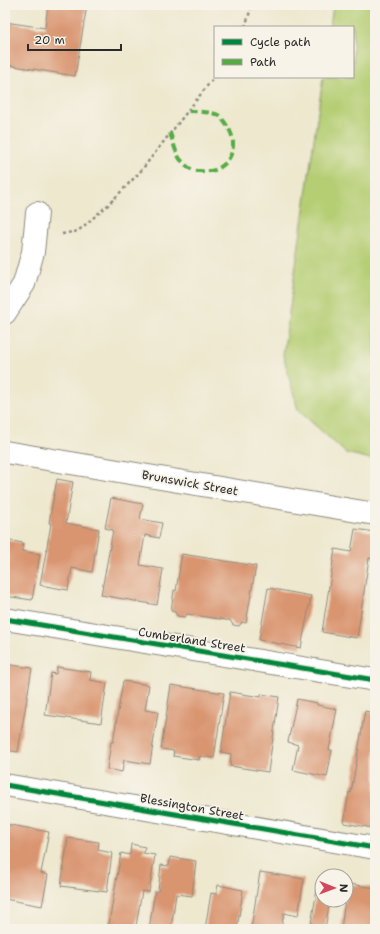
<svg xmlns="http://www.w3.org/2000/svg" width="380" height="934" font-family="'Shantell Sans',sans-serif">
<rect width="100%" height="100%" fill="#f7f3e8"/>
<filter id="ink" filterUnits="userSpaceOnUse"><feTurbulence type="fractalNoise" baseFrequency=".025" numOctaves="2"/><feDisplacementMap in="SourceGraphic" scale="8" xChannelSelector="R" yChannelSelector="G"/><feConvolveMatrix kernelMatrix="1 2 1 2 8 2 1 2 1" color-interpolation-filters="sRGB"/></filter>
<filter id="wash" filterUnits="userSpaceOnUse"><feTurbulence type="fractalNoise" baseFrequency=".012" numOctaves="4" result="noise"/><feDisplacementMap in="SourceGraphic" scale="16" xChannelSelector="R" yChannelSelector="G"/><feGaussianBlur stdDeviation="0.9" result="paint"/><feColorMatrix in="noise" values="0 0 0 0 0 0 0 0 0 0 0 0 0 0 0 0 0 1.4 0 .05"/><feComposite in="paint" operator="in"/></filter>
<g filter="url(#wash)">
<rect width="100%" height="100%" fill="#eee8cf"/>
<path fill="#b5ce73" stroke="#707c4f" d="M333 5H375V460L346 453 298 410 283 355 323 77H353V27H330Z"/>
<g id="blocks">
<path fill="#d9946f" d="M48 5H87L75 76 8 65 6 76H5V22L45 28Z
M5 149 9 151 6 176 5 175Z
M57 479 73 482 66 523 99 529 92 572 72 568 68 590 40 585 51 524 49 523Z
M111 498 143 504 140 519 162 523 159 538 145 535 140 565 163 569 157 605 101 595 113 530 105 528Z
M355 529 375 532V559L369 558 357 638 322 632 335 549 351 552Z
M6 540 23 543 22 551 40 554 32 600 5 596V546Z
M182 554 256 566 246 623 242 622 239 626 233 625 230 620H226L187 614 185 617 177 616 175 612 171 611 174 590 176 591Z
M268 588 311 596 301 648 259 640Z
M5 664 32 668 18 752 5 750Z
M57 667 91 672 90 680 107 683 101 723 45 715 51 673 56 674Z
M123 681 149 685 145 710 158 712 150 764 124 760 122 772 107 769 111 742H113Z
M171 685 224 693 214 758 200 756 199 760 173 756 174 751 161 749Z
M230 692 261 697V694L279 697 268 772 230 766 231 754 221 752Z
M297 699 317 703V705L337 709 329 750H332L327 777 293 770 298 745 288 742Z
M365 711 375 713V819L373 828 344 823 349 792 351 793Z
M5 824 49 832 41 873 48 875 42 906 5 899Z
M68 838 99 842 98 850 112 853 107 892 61 886Z
M131 844 145 847 143 853 155 855 149 892 142 891 136 926 132 925V929H108L121 853 130 855Z
M170 857 196 861 192 896 176 894 171 929H149L155 891H158L161 865 169 866Z
M260 872 304 879 298 916 284 913 281 929H251Z
M350 884 375 888V929H341L345 900H346L347 889H349Z
M218 885 243 890 237 929H205L211 893 216 894Z
M317 890 322 891V900H330L325 929H310Z"/>
</g>
</g>
<g filter="url(#ink)">
<use href="#blocks" fill-opacity="0" stroke="#8c8a7d" stroke-width="1"/>
<g fill="none" stroke-linecap="round" stroke-linejoin="round">
<g stroke="#8c8a7d" stroke-width="24">
<path id="minor" d="M5 313 24 284 33 252 37 213
M5 452 375 514
M5 619 375 680
M5 785 375 848"/>
</g>
<path stroke="#8c8a7d" stroke-width="2.5" stroke-dasharray="3 3" stroke-linecap="butt" d="M289 5 305 8V5
M245 27 252 5
M62 234 78 231 108 205 140 172 215 76"/>
<use href="#minor" stroke="#fff" stroke-width="22"/>
<path stroke="#54ab44" stroke-width="4" stroke-dasharray="8 4" stroke-linecap="butt" d="M170 133C173 141 175 151 180 159 183 162 187 167 191 169 193 171 198 171 200 171 225 175 241 150 229 129 226 124 223 119 218 115 213 112 194 111 187 111"/>
<g stroke="#f7f3e8" stroke-width="8">
<path id="cycleway" d="M5 619 375 680
M5 785 375 848"/>
</g>
<use href="#cycleway" stroke="#00873e" stroke-width="5"/>
</g>
</g>
<g text-anchor="middle" dominant-baseline="central" stroke-width="3.5" stroke-linejoin="round" paint-order="stroke">
<g font-size="12" fill="#2b2b2b" stroke="#f7f3e8">
<text transform="translate(190 483) rotate(10)">Brunswick Street</text>
<text transform="translate(192 640) rotate(9)">Cumberland Street</text>
<text transform="translate(192 807) rotate(10)">Blessington Street</text>
</g>
</g>
<rect width="380" height="934" fill="none" stroke="#f7f3e8" stroke-width="20"/>
<rect x="214" y="26" width="140" height="52" fill="#f7f3e8" stroke="#a5a39c"/>
<rect x="222" y="39" width="20" height="6" fill="#00873e" stroke="#a5a39c"/>
<text x="250" y="46" font-size="12" fill="#2b2b2b">Cycle path</text>
<rect x="222" y="59" width="20" height="6" fill="#54ab44" stroke="#a5a39c"/>
<text x="250" y="66" font-size="12" fill="#2b2b2b">Path</text>
<g transform="translate(334 888) rotate(91)"><circle r="19" fill="#f7f3e8" stroke="#a5a39c"/>
<path d="M0-3L7 15L0 10L-7 15Z" fill="#d1495b"/>
<text y="-6" font-size="11" font-weight="bold" text-anchor="middle" fill="#2b2b2b">N</text>
</g>
<path d="M28 44v6h93v-6" fill="none" stroke="#2b2b2b" stroke-width="2"/>
<text x="34" y="44" font-size="12" fill="#2b2b2b" stroke="#f7f3e8" stroke-width="3" paint-order="stroke">20 m</text>
</svg>
